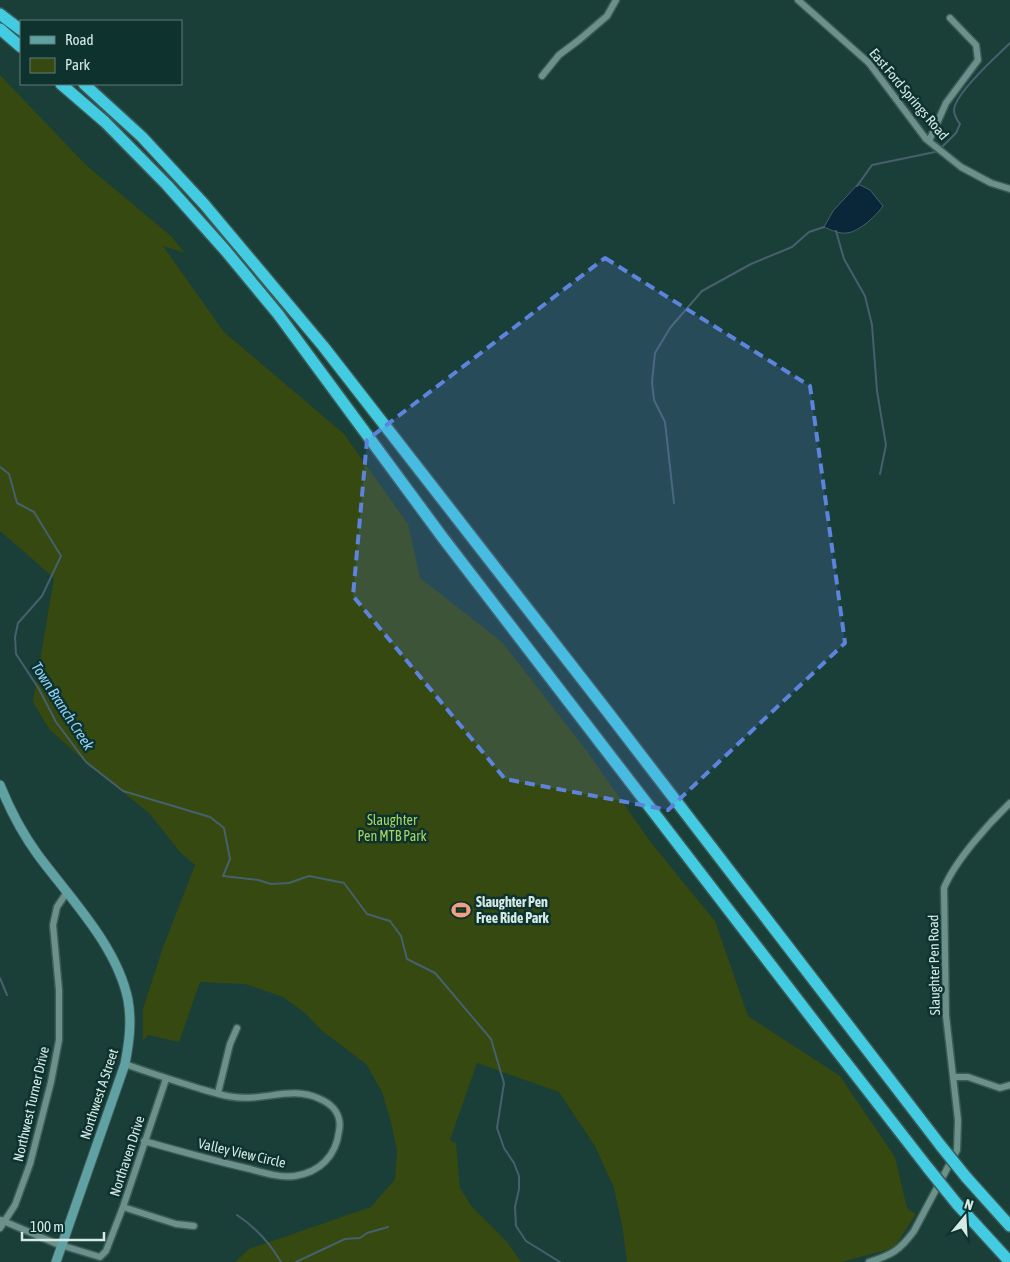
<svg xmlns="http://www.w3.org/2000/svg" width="1010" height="1262" font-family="'Asap Condensed',sans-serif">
<rect width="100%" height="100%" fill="#1a3e38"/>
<path fill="#354910" d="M0 75 86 165 171 236 185 253 163 246 224 332 344 434 408 524 420 578 502 642 586 750 652 844 715 921 748 1016 840 1076 895 1157 907 1208 916 1214 896 1245 887 1250 841 1262H627L622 1225 614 1188 595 1146 559 1092 477 1063 450 1140 456 1143 460 1188 472 1207 508 1243 521 1262H235L249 1249 371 1207 395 1179 397 1151 391 1122 382 1092 366 1064 321 1030 305 1013 283 997 245 984 200 982 179 1042 148 1035 143 1041V1009L162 950 195 865 180 852 150 814 82 759 49 729 33 702 54 578 0 531Z"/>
<path fill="#092739" stroke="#46616d" d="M858 184 870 190 883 206C877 215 859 232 847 233 839 234 831 230 824 227L833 211Z"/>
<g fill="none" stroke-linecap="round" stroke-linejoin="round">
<path stroke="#46616d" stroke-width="2" d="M942 147 956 133 960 124C957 120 954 115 954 110 955 93 997 56 1010 43
M857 186 872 165 935 152
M836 231 844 259 865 296 872 325 877 391 886 445 880 474
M0 467 9 474 17 503 34 512 61 556 42 596 18 623 15 637 16 654 39 689 56 722 86 762 123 791 210 817 224 828 230 859 223 876 258 880 271 884 289 883 309 876 344 883 367 914 390 921 401 936 407 959 435 973 491 1039 504 1083 497 1128 504 1148 514 1163 519 1176V1189L515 1207 516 1226 526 1241 560 1262
M674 503 665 422 654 400 652 382 655 353 670 328 702 291 751 264 792 247 809 232 824 227
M0 978 7 995
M237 1215C255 1227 270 1243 281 1262
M296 1262 345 1239 360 1238 367 1233 388 1227"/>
<g stroke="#3c5b57" stroke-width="9">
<path id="street" d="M798 0 869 63 926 139 961 167 991 183 1010 189
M542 76 559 55 579 40 607 16 616 0
M929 141 946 103 978 60 976 45 950 18
M125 1064C150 1073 175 1081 201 1089 212 1092 223 1096 234 1097 263 1102 291 1085 320 1099 334 1105 342 1116 339 1131 336 1156 320 1172 295 1176 281 1178 264 1173 250 1169 215 1161 179 1151 144 1141
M954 1077H968L1000 1088 1010 1085
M218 1093 230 1044 237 1028
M123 1207 176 1224 194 1226
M1 1220 57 1244 100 1257 106 1251 123 1207 166 1079
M0 1228 15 1205 30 1164 51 1082 59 1040V990L53 925 57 907 67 892
M869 1262C892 1255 900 1250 914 1231L957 1150 958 1120 946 1016 944 888C955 861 988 824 1010 803"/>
</g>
<g stroke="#3c5b57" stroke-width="11">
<path id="secondary" d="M0 785C10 810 22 833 38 855 70 898 117 946 128 1000 132 1022 129 1043 125 1064L56 1262"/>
</g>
<g stroke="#3c5b57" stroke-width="14">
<path id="highway" d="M0 14 21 30
M0 29 21 47
M61 84 105 122 167 185 225 250 278 314 443 538 827 1038 928 1168
M84 84 142 137 204 204 323 346 607 711 941 1146
M966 1177 1010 1226
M957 1204 1010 1262"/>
</g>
<use href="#street" stroke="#6c918a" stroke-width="6"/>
<use href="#secondary" stroke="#60a2a4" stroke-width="9"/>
<use href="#highway" stroke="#43cbe2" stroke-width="11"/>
<g stroke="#3c5b57" stroke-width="14" stroke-linecap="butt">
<path id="highway-bridge" d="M941 1146 966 1177
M928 1168 957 1204"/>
</g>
<use href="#highway-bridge" stroke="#43cbe2" stroke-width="11"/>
</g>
<path fill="#5d84dd" fill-opacity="0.2" stroke="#5d84dd" stroke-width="4" stroke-dasharray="10 6" stroke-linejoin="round" d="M605 258 810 386 845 643 668 810 505 779 353 596 367 440Z"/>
<defs>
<g id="stadium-bare" transform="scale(1.5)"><path d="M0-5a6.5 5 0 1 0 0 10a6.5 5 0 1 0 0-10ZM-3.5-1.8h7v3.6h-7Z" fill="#f2a07f" stroke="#0e332e" stroke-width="2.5" paint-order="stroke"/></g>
</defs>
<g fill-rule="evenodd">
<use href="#stadium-bare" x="461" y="910"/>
</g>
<g text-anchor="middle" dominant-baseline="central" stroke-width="5" stroke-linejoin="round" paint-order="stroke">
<g font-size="14" fill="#d5e9e5" stroke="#0e332e">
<text transform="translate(909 94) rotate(50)">East Ford Springs Road</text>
<text transform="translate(934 965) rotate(-91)">Slaughter Pen Road</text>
<text transform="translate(99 1094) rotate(-72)">Northwest A Street</text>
<text transform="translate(31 1104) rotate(-77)">Northwest Turner Drive</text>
<text transform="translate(242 1153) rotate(13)">Valley View Circle</text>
<text transform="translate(127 1156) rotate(-72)">Northaven Drive</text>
</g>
<g font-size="14" fill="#a8d461" stroke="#0e332e">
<text x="392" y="820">Slaughter<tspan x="392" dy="16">Pen MTB Park</tspan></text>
</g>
<g font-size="14" font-weight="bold" fill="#d5e9e5" stroke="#0e332e" text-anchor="start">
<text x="476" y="902">Slaughter Pen<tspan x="476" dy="16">Free Ride Park</tspan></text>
</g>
<g font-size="15" font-style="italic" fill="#92d2ff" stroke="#0e332e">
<text transform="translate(63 706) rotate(57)">Town Branch Creek</text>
</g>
</g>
<rect x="20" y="20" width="162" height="65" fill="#0e332e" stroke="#5e7c77"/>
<rect x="30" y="36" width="25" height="8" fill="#60a2a4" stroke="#5e7c77"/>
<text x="65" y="45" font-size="15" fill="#d5e9e5">Road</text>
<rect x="30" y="58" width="25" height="15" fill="#354910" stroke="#5e7c77"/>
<text x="65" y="70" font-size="15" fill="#d5e9e5">Park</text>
<g transform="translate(965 1217) rotate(18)" stroke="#0e332e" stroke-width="4" paint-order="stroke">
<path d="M0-4L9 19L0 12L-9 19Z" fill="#d5e9e5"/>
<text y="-8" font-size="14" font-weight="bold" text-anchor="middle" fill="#d5e9e5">N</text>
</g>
<path d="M22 1232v8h82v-8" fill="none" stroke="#d5e9e5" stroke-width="2.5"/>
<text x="30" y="1232" font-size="15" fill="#d5e9e5" stroke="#0e332e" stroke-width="4" paint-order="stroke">100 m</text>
</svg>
